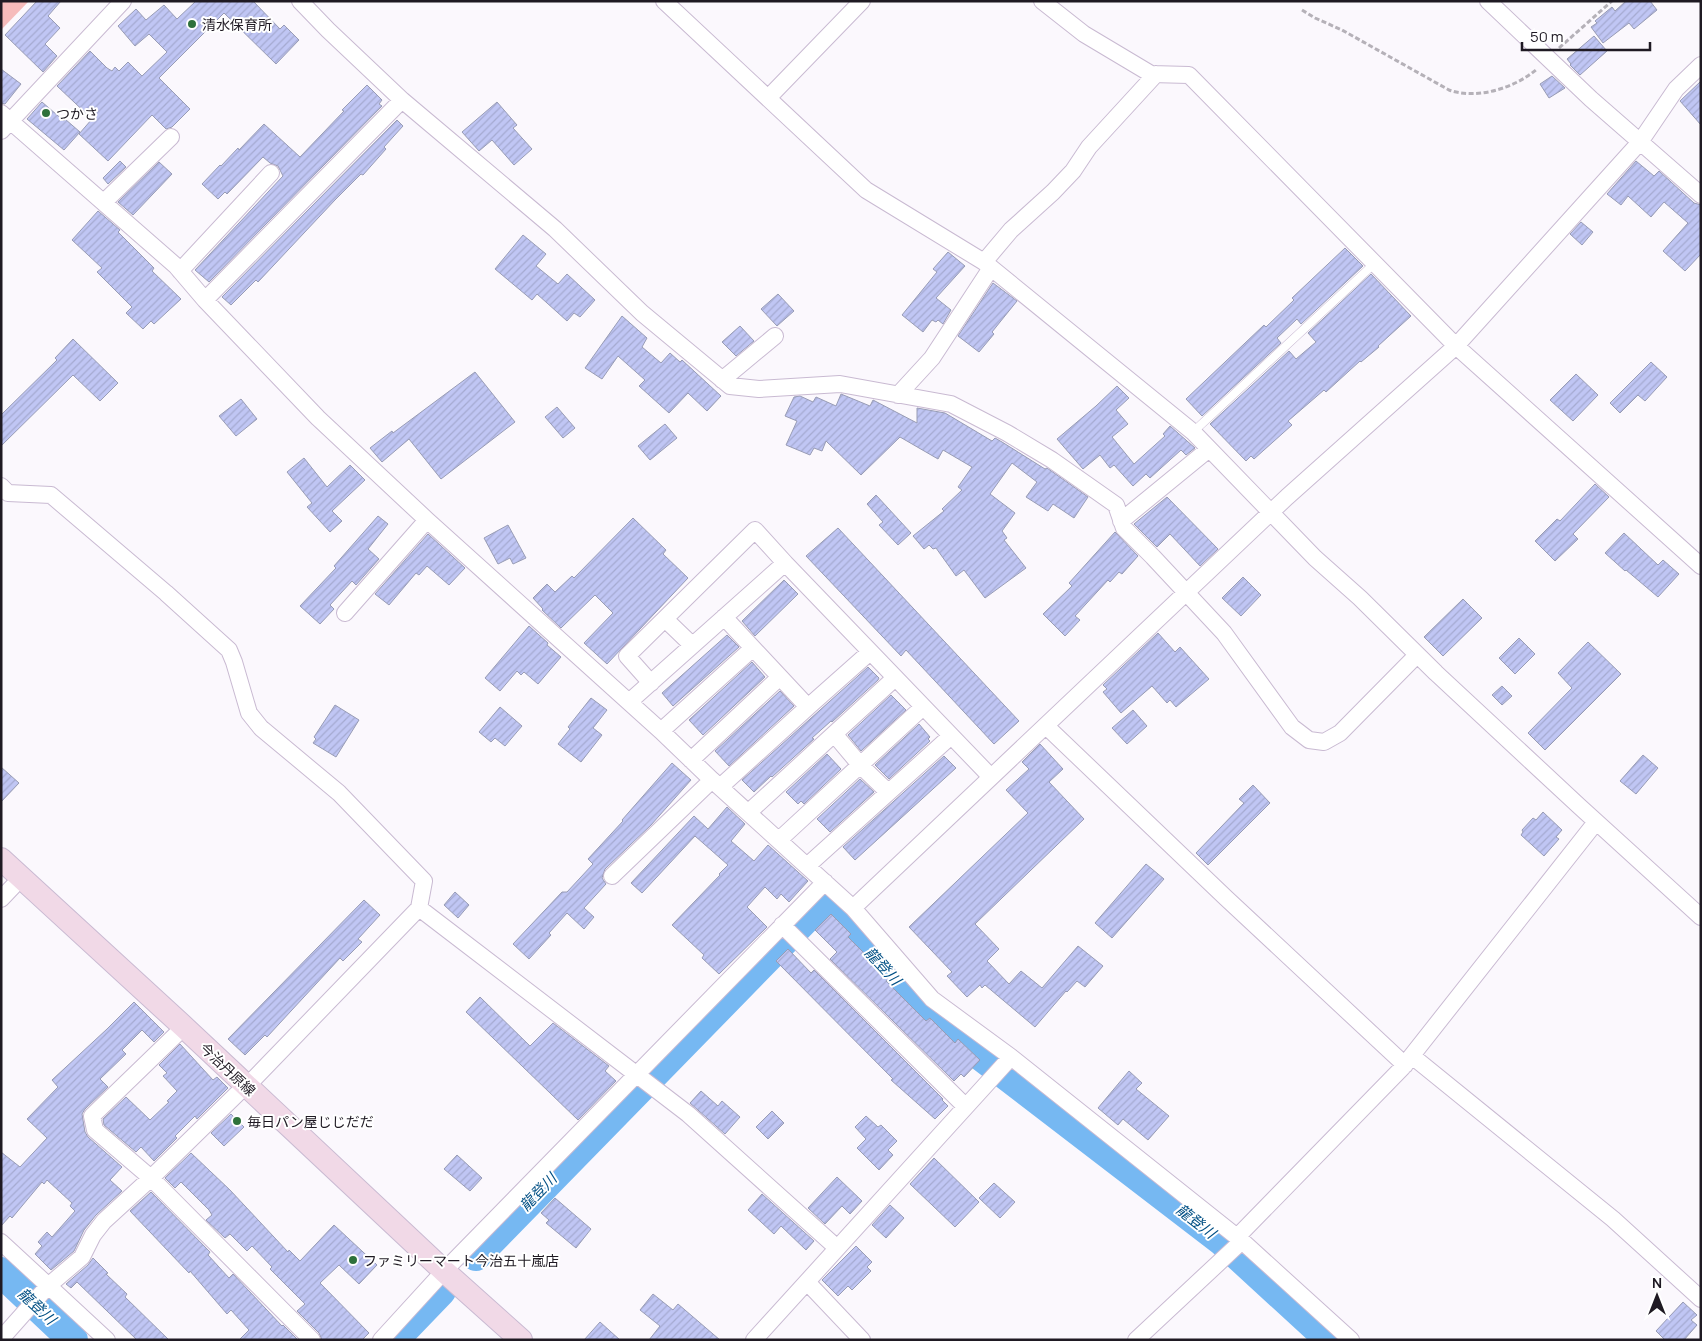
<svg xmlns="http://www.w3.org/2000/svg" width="1702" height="1341" font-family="Manrope,'Noto Sans JP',sans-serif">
<defs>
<pattern id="building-hatch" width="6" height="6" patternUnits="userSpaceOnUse" patternTransform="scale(1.25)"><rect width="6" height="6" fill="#c0c6f4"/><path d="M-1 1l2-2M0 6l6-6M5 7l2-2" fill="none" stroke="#a5aad1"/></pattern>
</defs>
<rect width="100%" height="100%" fill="#fbf8fd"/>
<path fill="#f6bbbb" d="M1 1H29L1 30Z"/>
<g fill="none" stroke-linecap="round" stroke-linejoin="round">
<path stroke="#76b8f2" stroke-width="30" d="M476 1256 823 901 925 1013 1221 1240 1330 1340
M1 1272 73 1340
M394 1340 441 1291"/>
</g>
<path fill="url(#building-hatch)" stroke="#989cb5" d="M37 1H61L48 16 60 28 45 44 57 56 43 72 5 35Z
M196 1H253L280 29 284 25 299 40 276 64 224 13 159 78 190 109 172 127 166 129 152 115 108 161 79 134 92 119 57 86 90 51 107 68 112 71 115 67 119 71 128 62 142 76 167 52 149 34 135 46 118 26 136 9 146 20 164 5 177 19Z
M1626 1H1650L1657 10 1634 29 1629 23 1603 43 1591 27 1597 23 1595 21 1612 7 1615 11Z
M1594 36 1607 51 1580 75 1570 65 1571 64 1567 59Z
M1 69 21 84 5 104 1 103Z
M1552 76 1565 88 1549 98 1540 84Z
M1701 81V125L1680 101Z
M367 85 382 100 379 104 382 106 209 282 195 270 283 176 278 166 270 163 263 157 227 194 225 192 218 199 202 184 220 165 221 166 238 148 239 150 264 124 300 157 344 111 342 110Z
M42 102 64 121 65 119 80 132 64 150 27 119Z
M497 102 517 125 513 128 532 149 514 165 492 140 479 151 462 132Z
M397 120 403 126 384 147 386 149 363 175 361 174 335 200 258 282 256 280 231 305 222 297Z
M120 161 126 167 108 184 103 178Z
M1636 161 1654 176 1659 171 1694 203 1701 205V254L1685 271 1663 251 1688 223 1664 202 1651 217 1628 196 1621 205 1607 194Z
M159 162 172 174 133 215 118 202Z
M98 211 120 230 118 232 154 268 152 271 181 299 154 324 151 321 143 329 126 313 132 307 97 272 102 268 72 240Z
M1581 222 1593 232 1582 245 1570 234Z
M523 235 546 254 536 266 558 284 567 274 595 300 580 317 574 313 567 321 537 294 532 300 495 269Z
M1345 248 1363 266 1301 324 1297 319 1277 338 1281 343 1202 416 1186 399 1264 325 1266 327 1294 300 1292 298Z
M948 252 965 266 936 298 951 310 943 324 938 320 936 322 932 320 923 332 902 315 937 272 933 269Z
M1371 274 1411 316 1378 346 1379 347 1361 362 1360 361 1326 392 1324 390 1288 421 1292 425 1254 459 1251 456 1246 461 1210 424 1289 351 1296 359 1316 342 1308 333Z
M993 283 1017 301 992 332 994 334 979 352 958 336Z
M778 294 794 311 777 326 761 309Z
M622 316 647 338 642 347 661 363 670 353 680 362 682 360 721 396 707 411 688 393 669 413 639 386 645 380 618 356 602 379 585 368Z
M740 326 754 341 736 356 722 342Z
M73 339 118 383 100 401 73 375 1 446V415L57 360 55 358Z
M1651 362 1667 377 1645 401 1638 395 1620 413 1610 403Z
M475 372 515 422 441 479 409 439 382 462 370 448 392 431 393 433Z
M1576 374 1598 395 1573 421 1550 400Z
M1117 386 1129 398 1116 410 1128 424 1112 437 1134 464 1165 436 1163 434 1170 426 1195 448 1186 455 1181 450 1150 478 1146 474 1133 486 1114 465 1110 468 1100 455 1083 469 1057 439 1096 406Z
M841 394 870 406 873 400 917 423V408L945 413 992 441 995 438 1002 442 1045 469 1047 468 1088 497 1074 518 1053 504 1048 511 1026 497 1037 482 1012 463 990 494 1015 513 1002 531 1007 538 1004 540 1026 568 985 598 964 570 956 576 936 548 933 549 929 545 924 549 913 536 944 511 942 509 962 490 958 487 972 467 943 450 938 459 900 437 861 475 826 441 822 451 814 448 810 455 786 445 797 421 785 416 794 397 800 396 813 402 816 397 836 406Z
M241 399 257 419 236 436 219 416Z
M557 407 575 428 563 438 545 417Z
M665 424 677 438 650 460 638 446Z
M304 458 327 487 350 465 365 480 332 511 342 521 330 532 307 507 312 503 287 472Z
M1595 484 1609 497 1573 534 1578 539 1555 561 1535 541 1557 519 1560 521Z
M876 495 911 533 898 545 879 525 883 522 867 504Z
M1167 497 1218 549 1200 566 1170 534 1157 547 1134 524Z
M378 516 388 524 368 549 379 559 356 585 352 581 330 605 334 609 320 624 300 606 336 568 334 566Z
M633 518 666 550 663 554 688 578 607 664 584 643 613 613 595 595 561 628 542 610 543 609 533 598 547 584 555 592 572 576 574 578Z
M508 525 526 558 513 564 510 558 498 564 484 538Z
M838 528 1019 721 994 744 906 650 901 656 806 556Z
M1115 532 1138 556 1122 574 1119 572 1110 582 1108 580 1075 616 1080 620 1065 636 1043 614 1072 586 1069 583Z
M1624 533 1658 565 1663 560 1679 574 1658 597 1626 570 1625 571 1605 553Z
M428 534 465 568 449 585 427 566 419 575 416 573 389 605 375 594Z
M1243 577 1261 595 1241 616 1222 598Z
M784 580 798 594 755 636 742 621Z
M1463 599 1482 618 1443 656 1424 637Z
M529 626 548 643 547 645 561 657 538 684 524 672 521 675 517 671 500 691 485 678Z
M1158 633 1175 652 1180 647 1209 679 1176 707 1170 700 1167 703 1152 686 1121 713 1103 692 1107 689 1103 685Z
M727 635 739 647 673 706 662 693Z
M1519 638 1535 654 1515 674 1499 658Z
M1588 642 1621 674 1545 750 1528 733 1572 688 1558 673Z
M752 662 765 677 703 735 689 720Z
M868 667 879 678 878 680 832 722 831 721 812 738 814 739 772 777 771 776 754 792 742 780Z
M1502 686 1512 696 1502 705 1492 695Z
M780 691 794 706 729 766 715 751Z
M891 695 906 710 861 751 848 735Z
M591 698 607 710 593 728 602 735 581 762 558 744 570 729 568 727Z
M335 705 359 720 336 757 313 743 316 739 314 737Z
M500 707 522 726 505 746 495 738 491 742 479 732Z
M1133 710 1147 726 1127 744 1112 728Z
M919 724 930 737 928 739 930 741 889 779 875 765Z
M1040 744 1063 769 1049 782 1084 819 975 924 999 949 987 961 1009 984 1021 971 1042 988 1078 946 1103 966 1085 987 1077 981 1067 992 1066 991 1035 1027 985 985 982 988 980 985 967 997 947 976 952 972 909 927 1028 813 1006 790 1029 769 1022 762Z
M827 754 841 769 804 804 801 801 798 804 786 792Z
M1643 755 1658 768 1636 794 1620 781Z
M944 756 956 768 855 860 843 847Z
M672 763 691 780 651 825 605 869 602 878 606 884 584 908 594 917 584 929 567 913 549 933 551 935 529 959 513 944 562 892H567L593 864 588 859 623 821 622 820Z
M1 767 19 783 1 802Z
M860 779 874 792 830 832 817 819Z
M1253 785 1270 803 1208 865 1196 853 1244 803 1239 799Z
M727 807 745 824 731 841 754 861 768 845 808 881 789 902 781 894 777 899 765 887 747 907 767 927 719 974 702 958 704 955 672 925 720 875 719 874 728 865 695 836 642 893 631 883 694 816 708 829Z
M1543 812 1562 830 1556 837 1559 839 1544 856 1521 835 1523 832 1522 830 1533 818 1536 820Z
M1146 864 1164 879 1112 938 1095 923Z
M455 892 469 905 458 918 444 905Z
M364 900 380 915 358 939 362 942 343 961 340 958 267 1037 265 1035 245 1055 228 1039Z
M831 914 851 934 848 937 889 978 886 981 926 1021 930 1018 955 1043 958 1039 980 1060 964 1077 961 1074 954 1081 830 959 837 952 815 930Z
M788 949 811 973 814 970 943 1099 942 1100 948 1106 935 1119 891 1080 893 1079 776 961Z
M480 997 530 1046 553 1023 609 1066 605 1071 616 1081 578 1120 466 1012Z
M134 1002 164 1032 154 1042 142 1030 122 1050 126 1054 100 1079 108 1087 85 1109 82 1114 85 1132 88 1137 122 1167 110 1180 122 1191 96 1215 84 1230 74 1251 51 1270 35 1254 42 1246 38 1242 47 1232 52 1237 75 1211 70 1206 72 1203 47 1180 44 1184 42 1182 12 1218 10 1216 1 1226V1152L20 1167 47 1138 27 1119 58 1087 52 1080 107 1029Z
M180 1044 213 1080 217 1077 228 1088 197 1119 195 1116 175 1136 177 1138 154 1161 141 1147 136 1152 104 1125 103 1119 126 1097 150 1120 169 1102 167 1101 177 1091 163 1076 167 1073 159 1065Z
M1129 1071 1142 1083 1136 1089 1169 1116 1148 1140 1123 1119 1118 1125 1098 1108Z
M701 1091 718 1106 722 1101 740 1117 725 1134 690 1103Z
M772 1111 784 1123 768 1139 756 1127Z
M231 1114 244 1127 224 1146 211 1133Z
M866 1116 878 1127 881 1125 897 1141 888 1150 893 1155 879 1170 857 1148 866 1139 855 1127Z
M191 1153 230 1190 288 1252 289 1250 300 1261 334 1225 377 1265 359 1284 339 1265 320 1283 369 1333 362 1340H322L319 1333 297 1311 305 1304 270 1269 272 1267 252 1246 247 1251 230 1234 225 1238 206 1220 212 1215 209 1210 181 1182 175 1188 165 1178Z
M457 1155 482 1178 470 1191 444 1169Z
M934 1158 979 1202 955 1227 910 1184Z
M837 1177 862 1201 850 1214 842 1206 825 1224 808 1208Z
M994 1183 1015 1202 1000 1218 979 1198Z
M151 1192 210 1252 208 1255 229 1278 233 1274 282 1326 283 1325 298 1340H239L249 1330 231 1310 227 1314 190 1271 189 1273 130 1211Z
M762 1194 814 1241 806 1250 781 1226 774 1234 748 1210Z
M555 1198 591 1229 576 1248 546 1223 549 1220 541 1213Z
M890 1205 904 1218 886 1238 872 1225Z
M856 1246 872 1262 867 1267 871 1271 852 1290 848 1286 838 1296 822 1280Z
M93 1258 108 1273 106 1274 127 1294 125 1297 169 1340H137L77 1282 71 1288 66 1284 88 1265Z
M653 1294 673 1310 678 1304 720 1340H649L660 1326 640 1310Z
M1683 1302 1697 1315 1691 1320 1697 1325 1684 1340H1665L1656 1331Z
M600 1322 620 1340H584Z"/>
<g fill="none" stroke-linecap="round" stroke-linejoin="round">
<g stroke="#c9bad2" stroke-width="9">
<path id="service" d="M1193 432 1375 263"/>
</g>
<g stroke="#c9bad2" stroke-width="18">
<path id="minor" d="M300 1 328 30 402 100 555 229 642 313 730 386 759 389 840 384 951 404 1007 433 1052 460 1116 505 1124 528 1153 557 1224 633 1292 727 1309 740 1324 742 1340 733 1417 655
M664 1 866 190 984 262 1193 432 1315 558 1360 598 1436 673 1579 806 1701 917
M1042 1 1084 34 1151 74 1189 75 1456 346 1701 566
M1488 1 1591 99 1701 195
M768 98 862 1
M1 113 176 266 205 300 318 418 427 520 661 731 712 780 853 908 932 999 1011 1057 1242 1241 1351 1340
M1 131 123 1
M104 202 171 137
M984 262 1011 230 1053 192 1073 171 1089 147 1156 74
M180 271 271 173
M205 300 402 100
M722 380 775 336
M898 395 932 358 991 268
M1 486 8 493 51 495 166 593 229 650 234 662 249 713 261 728 339 793 424 881 419 908
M1121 521 1209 449
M345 613 427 520
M724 617 808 707 870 652
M665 619 692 645
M651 683 627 656 755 530 785 563
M629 702 785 563 991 777
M1046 726 1226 898 1405 1065
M661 731 753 648
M835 735 861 766 888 792
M691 760 780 677
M720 787 808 707
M749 812 895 678
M779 840 923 707
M807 866 951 736
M612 876 712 780
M1 899 21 878
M853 908 1287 497 1456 346 1640 142 1676 89 1701 65
M782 925 965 1106
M184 1027 92 1116 95 1130 151 1178 312 1340
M1412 1056 1613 1219 1701 1299
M1237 1237 1402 1068 1596 822
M1 1242 107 1340
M807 1282 862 1340
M1 1339 48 1286 82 1257 93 1235 104 1221 151 1178 238 1093 247 1086 419 908 688 1114 836 1247
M381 1340 444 1271 825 882
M754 1340 1011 1057
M1136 1340 1242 1241"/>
</g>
<g stroke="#c9bad2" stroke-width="24">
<path id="secondary" d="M1 859 184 1027 444 1271 521 1340"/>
</g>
<path stroke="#b5b1b8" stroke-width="3" stroke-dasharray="5 2.5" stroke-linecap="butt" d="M1302 10 1315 18 1342 30 1449 90C1477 100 1515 88 1537 69
M1559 48 1612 1"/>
<use href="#service" stroke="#fff" stroke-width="8"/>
<use href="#minor" stroke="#fff" stroke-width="16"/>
<use href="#secondary" stroke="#f1d9e7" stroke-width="22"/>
</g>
<g fill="#2e713b" stroke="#fff" stroke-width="2">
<circle cx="192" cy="24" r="5"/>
<circle cx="46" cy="113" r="5"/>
<circle cx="237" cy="1121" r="5"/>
<circle cx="353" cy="1260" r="5"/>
</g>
<g text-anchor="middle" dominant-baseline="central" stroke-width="4" stroke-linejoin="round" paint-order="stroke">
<g font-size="14" fill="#1f1a23" stroke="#fff" text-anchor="start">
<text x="202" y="24">清水保育所</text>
<text x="56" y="113">つかさ</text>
<text x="247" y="1121">毎日パン屋じじだだ</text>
<text x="363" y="1260">ファミリーマート今治五十嵐店</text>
</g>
<g font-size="14" fill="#1f1a23" stroke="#fff">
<text transform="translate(228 1069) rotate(43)">今治丹原線</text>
</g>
<g font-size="15" font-style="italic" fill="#004f84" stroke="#fff">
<text transform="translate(883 966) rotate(48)">龍登川</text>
<text transform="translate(538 1192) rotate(-46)">龍登川</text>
<text transform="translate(1196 1221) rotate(38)">龍登川</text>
<text transform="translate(37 1306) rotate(43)">龍登川</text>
</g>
</g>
<rect width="1702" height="1341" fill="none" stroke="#1f1a23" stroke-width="5"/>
<g transform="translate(1657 1296)" stroke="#ffffff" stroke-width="4" paint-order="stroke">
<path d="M0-4L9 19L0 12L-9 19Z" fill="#1f1a23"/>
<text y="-8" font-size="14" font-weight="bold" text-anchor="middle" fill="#1f1a23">N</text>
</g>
<path d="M1522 42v8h128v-8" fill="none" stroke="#1f1a23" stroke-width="2.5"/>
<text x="1530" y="42" font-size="15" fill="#1f1a23" stroke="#ffffff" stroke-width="4" paint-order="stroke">50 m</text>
</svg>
